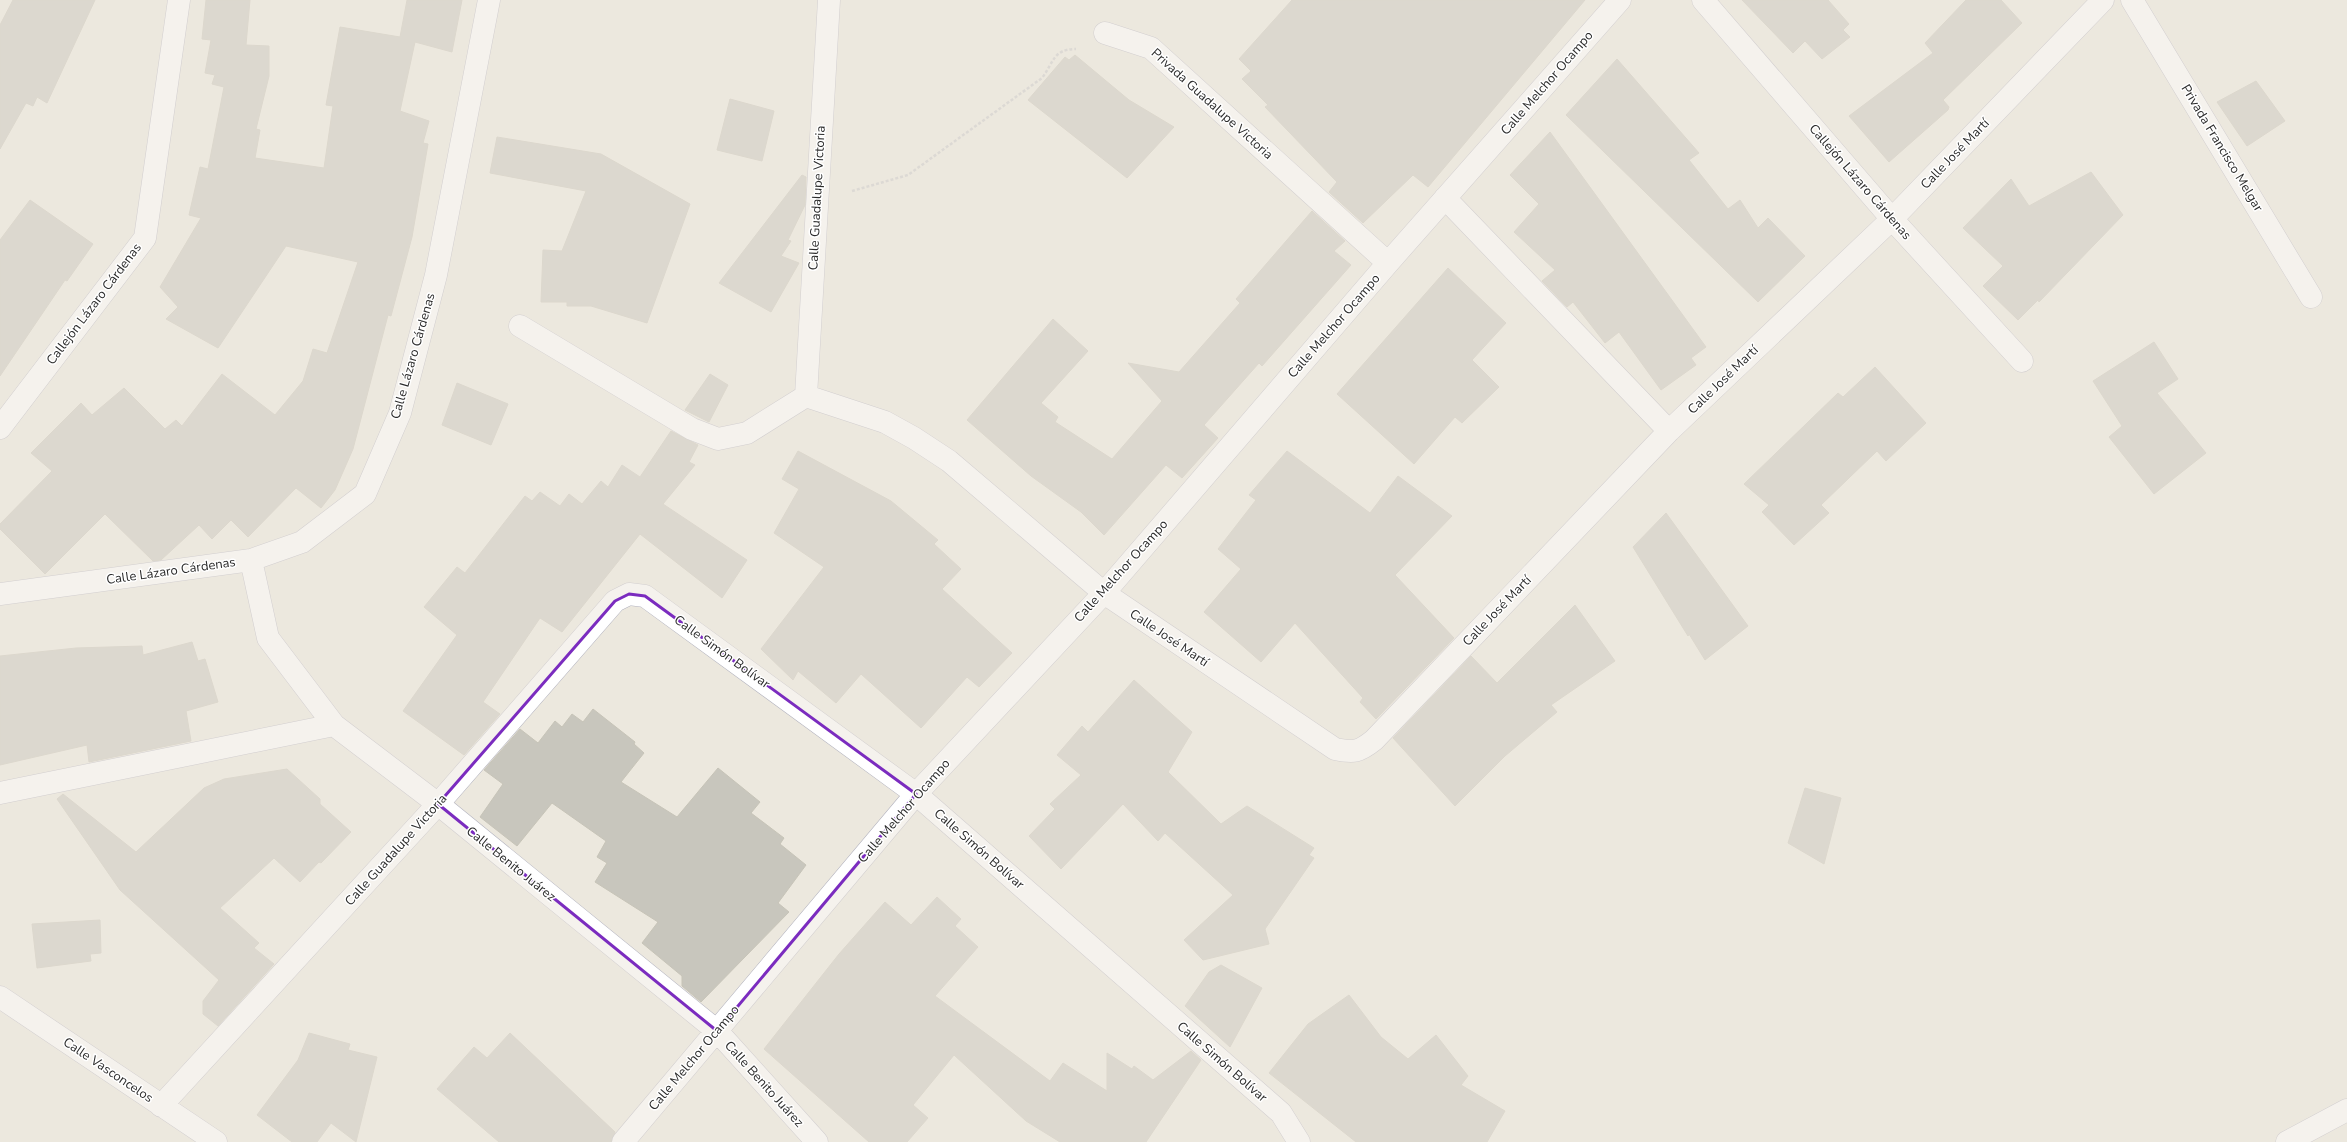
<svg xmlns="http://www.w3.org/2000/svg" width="2347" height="1142" font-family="'Nunito Sans',sans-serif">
<rect width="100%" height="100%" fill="#ece8de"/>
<path fill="#c8c6bd" stroke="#c7c4b8" d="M13 0H95L47 103 37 97 33 106 26 103 0 149V25Z
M206 0H250L246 45 269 46V76L256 129 260 130 255 158 324 168 333 106 326 105 340 27 400 37 407 0H462L452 52 415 42 400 111 429 121 423 143 428 144 412 237 391 316 388 315 353 449 335 490 321 508 296 488 248 537 231 520 212 539 199 525 161 560 153 561 105 514 45 574 0 529V524L52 471 31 453 81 403 92 415 124 388 165 429 176 420 182 426 222 374 275 415 303 381 313 349 327 353 358 262 286 246 218 348 166 319 178 307 160 287 201 218 189 215 200 167 208 169 224 87 212 84 215 75 205 73 211 40 202 39Z
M1292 0H1585L1428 187 1413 175 1363 223 1329 192 1337 182 1265 107 1268 105 1242 79 1251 71 1239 59Z
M1742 0H1828L1849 24 1843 30 1850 37 1822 59 1805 41 1793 53Z
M1966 0H2001L2022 23 1943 100 1949 107 1948 110 1889 162 1849 116 1933 53 1925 43Z
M1075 55 1129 100 1174 127 1127 178 1028 100 1065 57 1069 60Z
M1617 59 1699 153 1689 160 1728 209 1740 200 1758 228 1768 218 1805 256 1758 302 1566 115Z
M2256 81 2285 121 2247 146 2217 102Z
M730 99 774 111 762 161 717 150Z
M1550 132 1706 347 1691 358 1696 365 1661 390 1619 332 1605 343 1573 302 1567 307 1542 281 1555 270 1514 232 1539 204 1510 175Z
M497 137 601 154 690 204 647 323 591 306H567V302H541L543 250 562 251 586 191 490 173Z
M2091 172 2123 215 2039 302 2038 300 2018 320 1983 286 2003 266 1963 228 2011 179 2029 206Z
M802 175 806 177 805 205 788 240 791 241 781 256 799 263 771 312 719 283Z
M30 200 93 244 67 281 65 280 0 376V240Z
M1312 211 1345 241 1334 251 1351 265 1262 366 1259 363 1204 425 1218 438 1182 478 1166 465 1104 535 1081 512 1031 476 967 420 1053 319 1088 351 1041 403 1058 417 1055 422 1112 459 1162 401 1128 363 1179 372 1240 303 1236 299Z
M1448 268 1506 323 1472 360 1499 387 1462 423 1455 417 1414 464 1337 394Z
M2154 342 2178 379 2157 393 2206 453 2154 494 2109 437 2122 426 2093 381Z
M1875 367 1926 423 1886 461 1877 451 1821 505 1829 513 1794 545 1762 512 1769 505 1744 484 1838 393 1843 397Z
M710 374 728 385 709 422 685 410Z
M457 383 508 404 491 445 442 425Z
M671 431 698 445 689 462 695 465 663 504 747 560 722 598 640 534 562 632 540 618 483 702 500 714 464 755 403 711 457 635 424 607 457 567 465 573 525 496 532 501 540 492 560 506 569 494 582 504 601 481 608 487 622 465 640 477Z
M798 451 891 501 938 540 934 544 961 569 942 589 1012 653 979 687 967 677 921 728 861 674 836 703 798 671 793 680 761 649 824 567 774 533 799 489 782 479Z
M1287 451 1370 513 1398 476 1452 516 1395 575 1454 638 1376 719 1360 702 1363 698 1295 623 1261 662 1204 612 1241 569 1218 549 1256 500 1249 495Z
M1666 513 1748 626 1705 660 1689 634 1688 636 1633 547Z
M1575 605 1615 661 1551 705 1557 712 1505 756 1455 806 1393 738 1471 656 1497 683Z
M192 642 198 661 205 659 218 702 186 711 191 741 89 762 87 745 0 765V656L76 648 142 646 143 655Z
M1134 680 1192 732 1168 772 1221 824 1247 806 1314 848 1309 855 1314 858 1265 929 1269 944 1203 960 1184 940 1233 895 1165 833 1158 841 1123 804 1061 869 1029 836 1055 809 1050 804 1081 775 1057 755 1082 726 1088 732Z
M593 709 635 742 634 744 644 753 621 782 677 817 718 768 760 802 751 813 784 838 780 844 806 865 778 903 789 912 701 1002 682 986V976L642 943 658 922 595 882 607 863 597 857 606 841 552 803 517 846 480 817 503 784 484 770 520 729 538 743 555 721 562 727 572 714 583 722Z
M287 769 320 799V804L351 832 321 863 319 862 300 882 274 858 220 908 259 943 254 948 274 964 218 1026 203 1014V1001L219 980 120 890 57 799 63 794 136 852 204 788 224 779Z
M1805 788 1841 798 1824 864 1788 843Z
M937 897 961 919 955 926 978 947 935 996 1050 1081 1063 1063 1107 1091V1053L1132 1069 1134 1066 1153 1080 1191 1051 1201 1060 1146 1142H1060L1026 1121 954 1055 913 1105 928 1118 907 1142H869L764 1049 839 954 885 902 911 925Z
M100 920 101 953 90 954 91 961 37 968 32 924Z
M1221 965 1262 988 1230 1047 1185 1006 1209 972Z
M1349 995 1381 1037 1408 1059 1436 1035 1468 1076 1461 1085 1505 1111 1487 1142H1356L1269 1073 1308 1024Z
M309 1033 350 1044 348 1050 377 1057 356 1142 331 1123 317 1142H292L257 1115 298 1060Z
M510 1033 615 1132 611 1142H499L437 1089 474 1047 487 1058Z"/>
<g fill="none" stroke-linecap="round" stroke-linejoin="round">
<g stroke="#b2b2be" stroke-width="23">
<path id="minor" d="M1703 0 1892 219 2022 361
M2132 0 2311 297
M1105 33 1151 48 1388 263
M1445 198 1669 431
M520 326 692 429 718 439 747 433 806 396
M806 396 885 422 914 438 949 461 1104 593 1335 749C1354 753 1359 752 1374 740L1669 431 1892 219 2103 0
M806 396 829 0
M0 428 145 238 179 0
M251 560 268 638 334 725 438 804 717 1031 817 1142
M0 594 251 560 302 542 365 494 400 413 436 275 489 0
M0 793 334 725
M0 997 216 1142
M161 1106 438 804 615 601 629 594 645 596 916 794 1281 1113 1299 1142
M623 1142 916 794 1104 593 1388 263 1620 0
M2287 1142 2347 1110"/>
</g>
<path stroke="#c8c8c8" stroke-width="2.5" stroke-dasharray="3 2" stroke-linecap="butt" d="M852 191 908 175 1042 78C1054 62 1053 49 1076 49"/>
<use href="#minor" stroke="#fff" stroke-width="22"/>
</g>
<path d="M0 0H2347V1142H0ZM629 594 645 596 916 794 717 1031 438 804 615 601Z" fill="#ece8de" fill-opacity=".55" fill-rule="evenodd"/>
<path fill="none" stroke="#7b2cbf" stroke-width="3" stroke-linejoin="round" d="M629 594 645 596 916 794 717 1031 438 804 615 601Z"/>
<g text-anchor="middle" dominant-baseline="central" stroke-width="3" stroke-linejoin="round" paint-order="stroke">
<g font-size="13" fill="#2b2b2b" stroke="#fff">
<text transform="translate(1547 83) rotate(-49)">Calle Melchor Ocampo</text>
<text transform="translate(1212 104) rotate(42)">Privada Guadalupe Victoria</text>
<text transform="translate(2222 148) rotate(59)">Privada Francisco Melgar</text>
<text transform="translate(1955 154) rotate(-46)">Calle José Martí</text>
<text transform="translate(1860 182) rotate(49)">Callejón Lázaro Cárdenas</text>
<text transform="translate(817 198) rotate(-87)">Calle Guadalupe Victoria</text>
<text transform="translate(94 304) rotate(-53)">Callejón Lázaro Cárdenas</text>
<text transform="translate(1334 326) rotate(-49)">Calle Melchor Ocampo</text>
<text transform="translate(413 356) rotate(-74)">Calle Lázaro Cárdenas</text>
<text transform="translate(1723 380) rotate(-44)">Calle José Martí</text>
<text transform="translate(171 571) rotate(-8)">Calle Lázaro Cárdenas</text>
<text transform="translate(1121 571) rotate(-48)">Calle Melchor Ocampo</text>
<text transform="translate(1497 611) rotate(-46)">Calle José Martí</text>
<text transform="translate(1169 638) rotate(34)">Calle José Martí</text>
<text transform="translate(722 652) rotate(36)">Calle Simón Bolívar</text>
<text transform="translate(904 811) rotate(-49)">Calle Melchor Ocampo</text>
<text transform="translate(979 849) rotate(41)">Calle Simón Bolívar</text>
<text transform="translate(396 850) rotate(-48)">Calle Guadalupe Victoria</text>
<text transform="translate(511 864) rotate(39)">Calle Benito Juárez</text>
<text transform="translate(694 1058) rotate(-50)">Calle Melchor Ocampo</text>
<text transform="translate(1222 1062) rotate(41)">Calle Simón Bolívar</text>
<text transform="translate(108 1070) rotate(34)">Calle Vasconcelos</text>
<text transform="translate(764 1084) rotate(48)">Calle Benito Juárez</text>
</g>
</g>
</svg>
